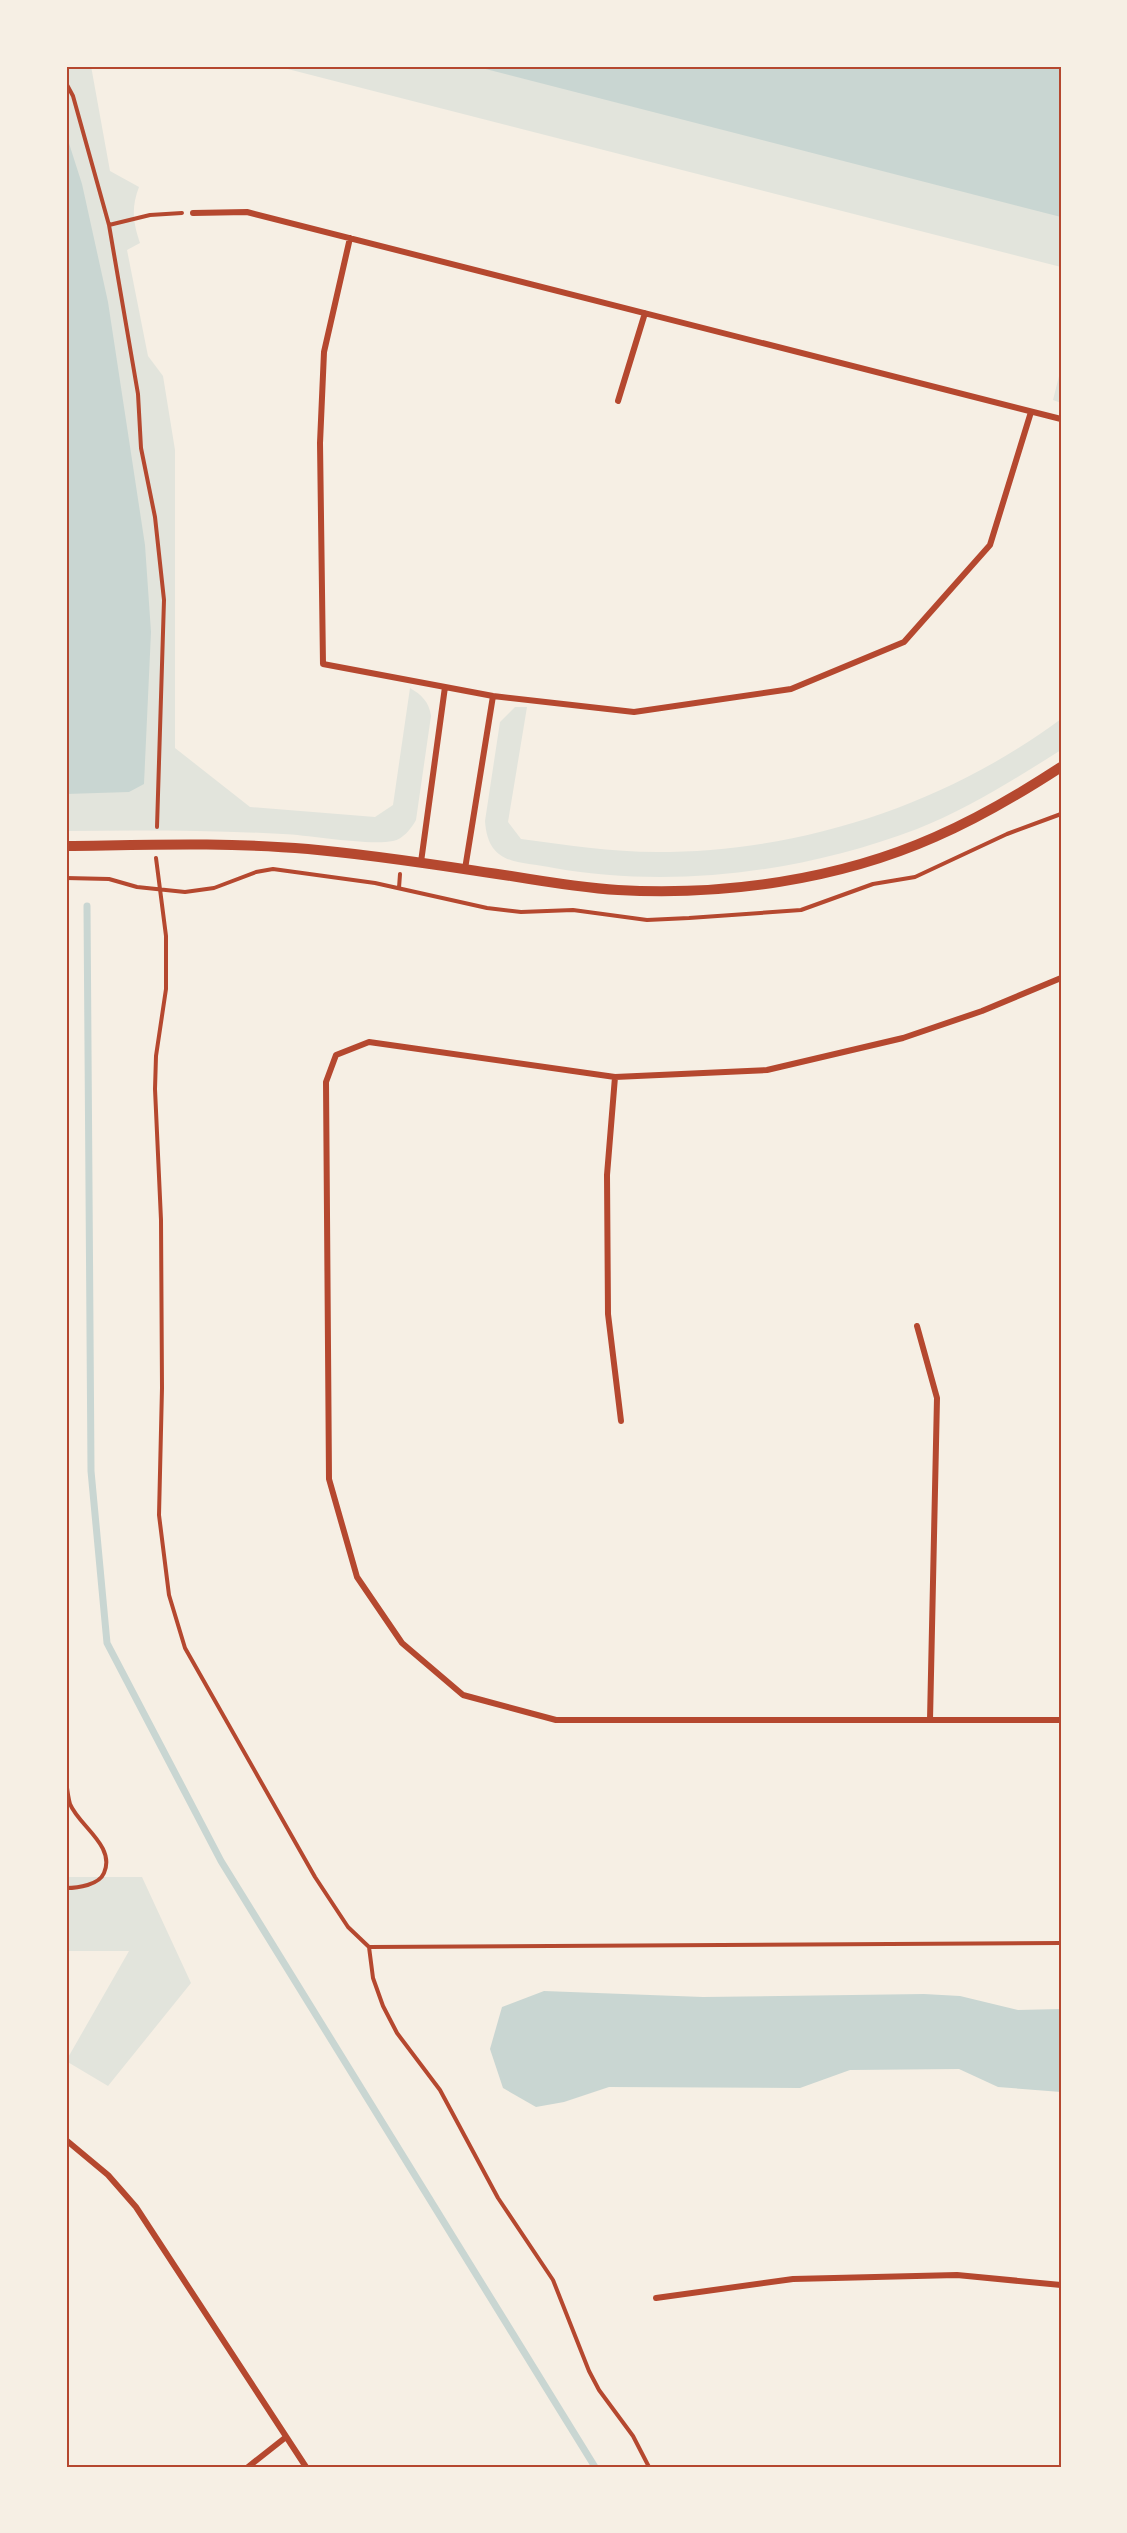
<svg xmlns="http://www.w3.org/2000/svg" width="1127" height="2533" font-family="Manrope,sans-serif">
<rect width="100%" height="100%" fill="#f6efe4"/>
<path fill="#e2e4dc" d="M66 66H91L110 171 139 187C131 208 133 222 140 243L127 250 148 356 163 376 175 450V748L250 807 375 817 393 805 410 688C422 695 429 702 431 716L416 820C411 829 403 839 393 841 369 846 310 835 283 834 210 830 138 830 66 831Z
M276 66H1061V267Z
M1061 368V403L1053 400Z
M515 707H527L508 822 521 839C566 845 611 852 657 852 801 852 945 805 1061 719V750C1015 779 968 809 917 829 804 872 674 889 554 868 518 861 488 866 485 821L500 722Z
M66 1877H142L191 1983 108 2086 66 2061 129 1951H66Z"/>
<path fill="#c9d6d2" d="M474 66H1061V217Z
M66 134 82 184 108 302 145 545 151 632 144 784 129 792 66 794Z
M544 1991 703 1997 924 1994 960 1996 1018 2010 1061 2009V2092L998 2087 959 2069 850 2070 800 2088 609 2087 564 2102 536 2107 503 2088 490 2049 502 2007Z"/>
<g fill="none" stroke-linecap="round" stroke-linejoin="round">
<path stroke="#c9d6d2" stroke-width="7" d="M87 906 91 1471 107 1643 221 1861 595 2467"/>
<path stroke="#b5482f" stroke-width="4" d="M66 83 73 96 109 225 138 394 141 448 155 517 164 600 157 827
M109 225 150 215 182 213
M156 858 166 936V989L156 1056 155 1089 161 1220 162 1388 159 1515 169 1595 185 1648 315 1877 348 1927 369 1947 373 1978 383 2006 397 2033 440 2090 498 2198 553 2280 589 2371 599 2390 633 2436 649 2467
M66 878 109 879 137 887 185 892 214 888 256 872 273 869 375 883 487 908 521 912 573 910 647 920 689 918 801 910 873 884 915 877 1007 834 1061 814
M399 888 400 874
M66 1753V1776
M66 1780C67 1788 68 1797 70 1804 79 1826 116 1846 104 1873 99 1885 78 1888 66 1888
M369 1947 1061 1943"/>
<path stroke="#b5482f" stroke-width="6" d="M193 213 247 212 1061 419
M350 238 324 352 320 443 323 664 493 696 634 712 791 689 904 642 990 545 1031 412
M618 401 645 313
M421 862 445 687
M465 869 493 696
M1061 978 982 1011 903 1038 767 1070 615 1077 369 1042 336 1055 326 1082 329 1479 357 1577 402 1643 463 1695 556 1720H1061
M615 1077 607 1175 608 1314 621 1421
M917 1326 937 1398 930 1720
M66 2140 108 2175 136 2207 306 2467
M656 2298 793 2279 957 2275 1061 2285
M248 2467 286 2437"/>
<path stroke="#b5482f" stroke-width="10" d="M66 846C146 845 227 842 308 849 376 855 443 866 511 876 547 882 583 888 618 890 724 896 838 880 935 837 979 818 1021 793 1061 767"/>
</g>
<rect width="1127" height="2533" fill="none" stroke="#f6efe4" stroke-width="135"/>
<rect x="68" y="68" width="992" height="2398" fill="none" stroke="#b5482f" stroke-width="2"/>
</svg>
